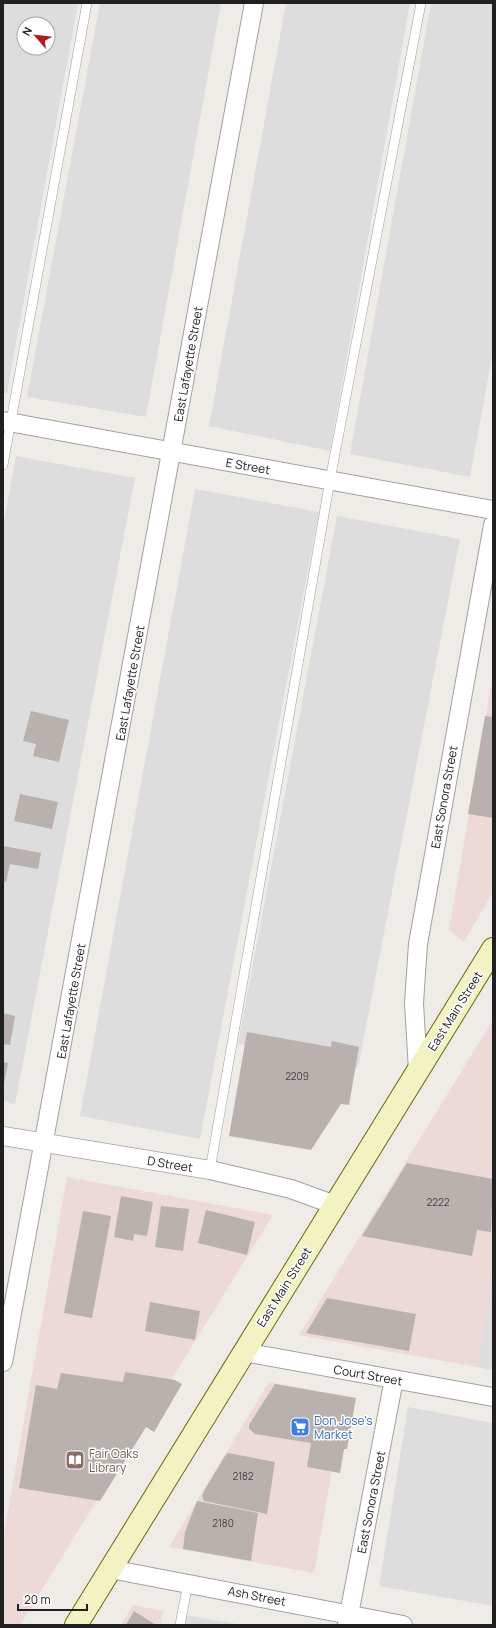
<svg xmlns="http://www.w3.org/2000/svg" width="496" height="1628" font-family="Manrope,sans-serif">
<rect width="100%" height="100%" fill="#efece7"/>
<path fill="#dedddd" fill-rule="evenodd" d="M3 3H78L7 393H3ZM24 24H48V48H24Z
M100 3H221L146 417 27 397Z
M286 3H410L330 451 209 426Z
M431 3H493V351L470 477 350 454Z
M16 456 135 478 15 1104 3 1101V526Z
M195 489 319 512 200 1139 80 1116Z
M337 516 460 539 358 1068 238 1044Z
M493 1271V1370L477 1367Z
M408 1407 493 1423V1606L379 1586Z
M184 1615 243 1625H182Z"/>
<path fill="#eed9d9" d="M493 674V892L464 942 449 930Z
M493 1020V1271L477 1367 299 1335Z
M67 1177 273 1215 20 1625H3V1539Z
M269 1382 345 1396 314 1573 169 1547Z
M133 1605 163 1611 161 1625H121Z"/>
<path fill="#b8b1ad" d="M31 711 69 720 59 762 33 756 36 744 23 741Z
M485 716 493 717V818L468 814Z
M20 794 58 802 52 829 14 821Z
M3 846 41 853 38 869 10 864 6 882 3 881Z
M3 1013 15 1016 10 1045 3 1044Z
M247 1032 331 1047 332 1041 359 1047 349 1105 341 1104 311 1150 229 1136Z
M3 1062 8 1063 4 1083H3Z
M407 1163 493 1179 491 1232 477 1230 472 1256 362 1236Z
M121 1196 153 1202 147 1236 134 1234 133 1241 114 1237Z
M161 1206 189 1209 183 1251 155 1247Z
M206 1210 255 1222 247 1255 198 1243Z
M83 1211 111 1216 92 1318 64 1313Z
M327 1298 416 1314 409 1351 306 1333Z
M150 1302 200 1311 195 1340 145 1331Z
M125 1372 175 1380 182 1384 154 1432 146 1427 100 1501 19 1488 36 1385 57 1389 61 1373 123 1382Z
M275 1384 356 1398 347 1449H344L340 1473 307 1467 311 1443 255 1434 249 1429V1425Z
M228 1453 275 1462 267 1514 204 1501 202 1496 205 1489 225 1456Z
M197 1501 258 1513 251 1561 183 1549 185 1532Z
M134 1611 156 1625H126Z"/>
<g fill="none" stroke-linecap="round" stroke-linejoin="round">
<g stroke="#a1a1a1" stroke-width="10">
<path id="lane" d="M3 465 87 3
M210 1170 330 480 421 3
M180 1625 188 1583"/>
</g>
<g stroke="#a1a1a1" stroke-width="20">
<path id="street" d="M3 421 493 510
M418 1071 414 1003 418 944 493 525
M3 1136 210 1170 291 1189 335 1205
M244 1352 493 1397
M3 1362 254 3
M110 1569 403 1625
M347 1625 394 1379"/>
</g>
<g stroke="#666b12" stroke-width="24">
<path id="secondary" d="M76 1625 493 949"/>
</g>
<use href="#lane" stroke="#fff" stroke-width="9"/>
<use href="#street" stroke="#fff" stroke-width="18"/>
<use href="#secondary" stroke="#f2f2c2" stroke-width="22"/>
</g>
<defs>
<g id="supermarket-square" transform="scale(1)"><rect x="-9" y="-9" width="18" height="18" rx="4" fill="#3f7fe0" stroke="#fff"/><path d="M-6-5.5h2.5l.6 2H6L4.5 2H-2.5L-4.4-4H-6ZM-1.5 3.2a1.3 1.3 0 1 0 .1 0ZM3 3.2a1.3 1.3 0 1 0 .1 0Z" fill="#fff"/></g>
<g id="library-square" transform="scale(1)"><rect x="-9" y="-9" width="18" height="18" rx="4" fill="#8d6e63" stroke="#fff"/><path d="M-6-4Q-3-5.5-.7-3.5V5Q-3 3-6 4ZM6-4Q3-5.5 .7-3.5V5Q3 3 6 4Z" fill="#fff"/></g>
</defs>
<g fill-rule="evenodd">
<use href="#supermarket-square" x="300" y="1427"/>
<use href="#library-square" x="75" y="1460"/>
</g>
<g text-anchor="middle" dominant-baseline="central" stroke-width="3" stroke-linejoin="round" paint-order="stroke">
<g font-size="10" fill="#464443">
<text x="297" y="1076">2209</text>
<text x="438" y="1202">2222</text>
<text x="243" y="1476">2182</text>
<text x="223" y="1523">2180</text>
</g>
<g font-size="12" fill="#202020" stroke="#fff">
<text transform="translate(188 364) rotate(-80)">East Lafayette Street</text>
<text transform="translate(248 466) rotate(10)">E Street</text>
<text transform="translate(130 683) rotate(-80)">East Lafayette Street</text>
<text transform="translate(444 797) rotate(-80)">East Sonora Street</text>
<text transform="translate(71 1001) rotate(-80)">East Lafayette Street</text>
<text transform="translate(455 1011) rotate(-58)">East Main Street</text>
<text transform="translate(170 1164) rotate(9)">D Street</text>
<text transform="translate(284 1287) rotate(-58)">East Main Street</text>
<text transform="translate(368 1375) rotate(10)">Court Street</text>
<text transform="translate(371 1502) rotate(-79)">East Sonora Street</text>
<text transform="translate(257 1596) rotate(11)">Ash Street</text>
</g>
<g font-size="12" fill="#366cbe" stroke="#fff" text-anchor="start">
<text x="314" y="1420">Don Jose's<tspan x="314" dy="14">Market</tspan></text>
</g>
<g font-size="12" fill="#785e54" stroke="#fff" text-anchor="start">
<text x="89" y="1453">Fair Oaks<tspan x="89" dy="14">Library</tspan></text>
</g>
</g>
<rect width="496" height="1628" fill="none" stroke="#202020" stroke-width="8"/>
<g transform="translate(36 36) rotate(298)"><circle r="19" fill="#ffffff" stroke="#a6a6a6"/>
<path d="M0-3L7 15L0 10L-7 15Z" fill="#b71820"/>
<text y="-6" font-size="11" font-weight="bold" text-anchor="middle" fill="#202020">N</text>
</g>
<path d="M18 1604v6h69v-6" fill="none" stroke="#202020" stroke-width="2"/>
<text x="24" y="1604" font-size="12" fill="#202020" stroke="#ffffff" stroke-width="3" paint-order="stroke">20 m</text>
</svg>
